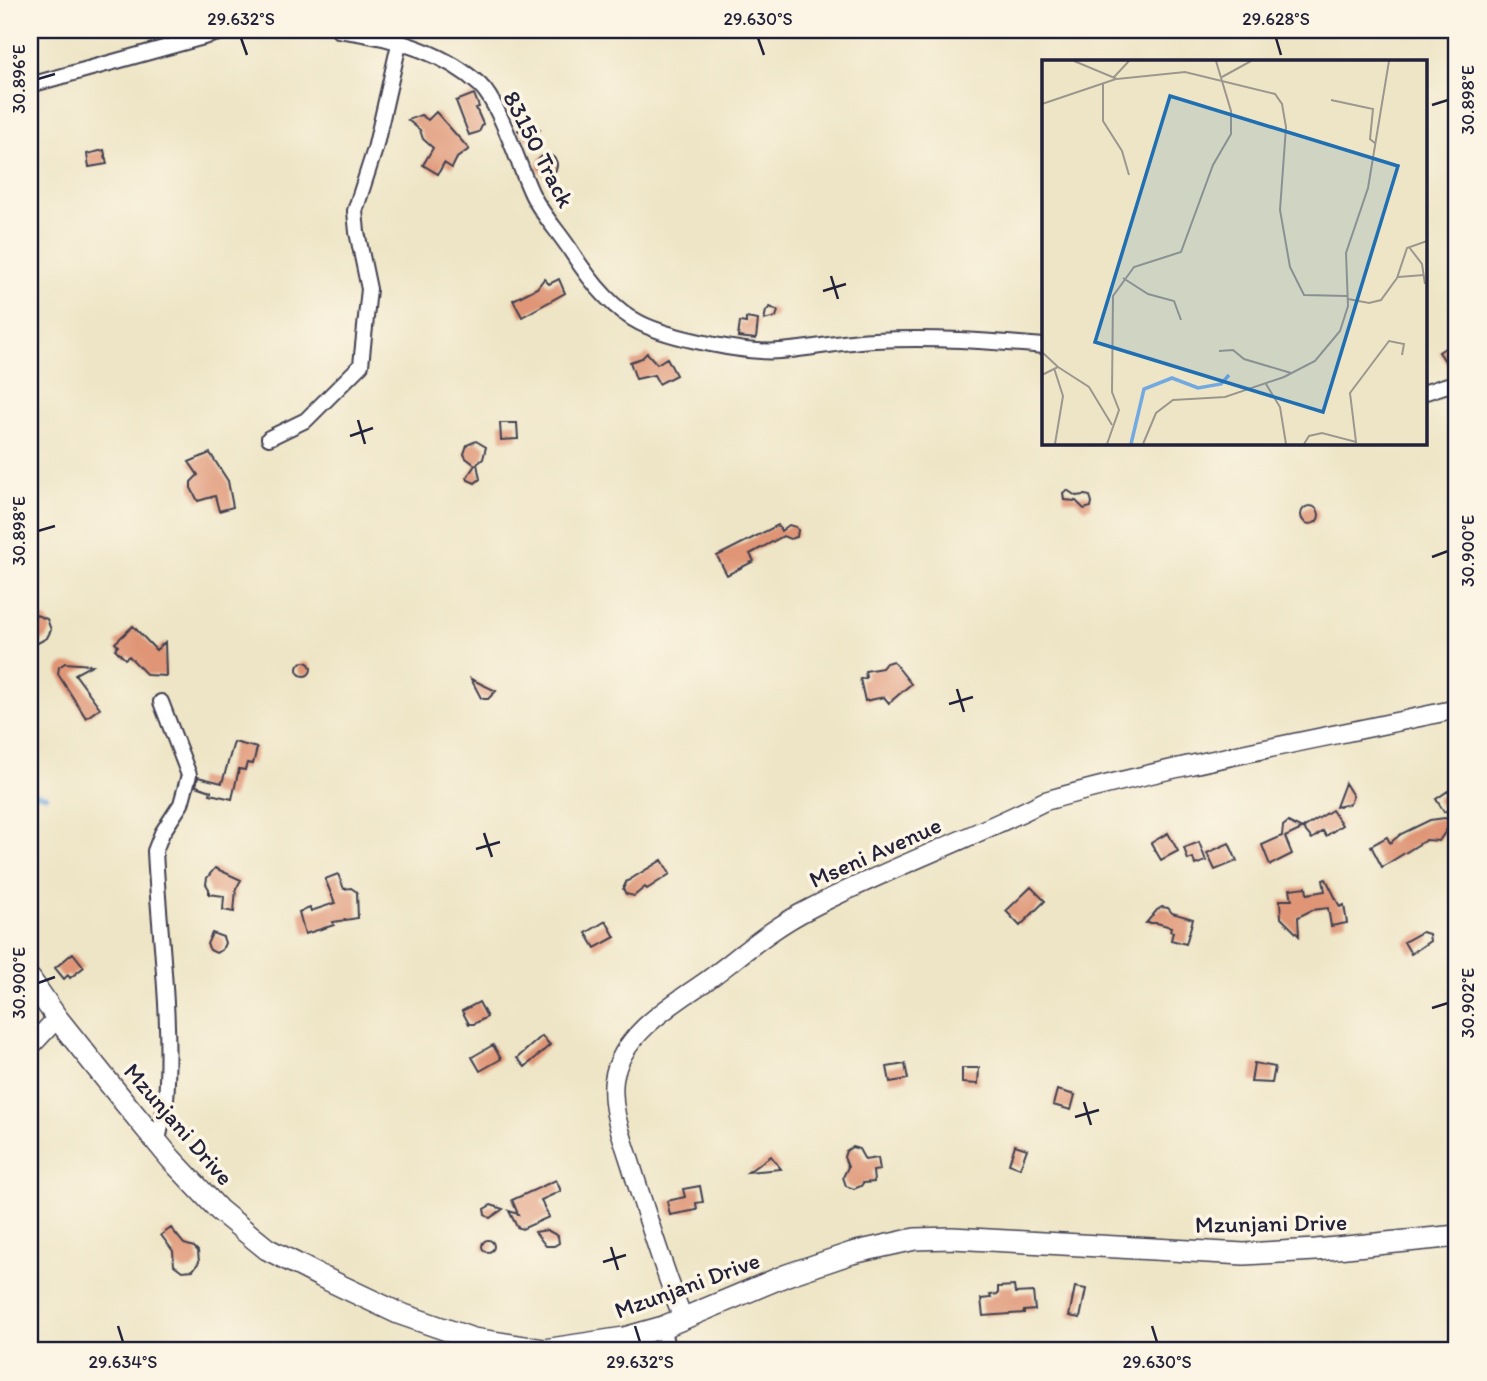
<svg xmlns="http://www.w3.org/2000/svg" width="1487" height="1381" font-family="Itim,sans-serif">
<rect width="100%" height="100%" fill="#fcf5e5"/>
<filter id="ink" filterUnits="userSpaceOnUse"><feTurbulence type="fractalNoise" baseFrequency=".0143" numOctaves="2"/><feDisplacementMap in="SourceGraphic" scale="14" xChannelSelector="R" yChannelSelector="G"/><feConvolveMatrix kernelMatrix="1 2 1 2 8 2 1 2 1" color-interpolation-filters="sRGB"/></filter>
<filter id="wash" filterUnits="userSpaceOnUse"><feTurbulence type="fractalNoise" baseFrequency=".00686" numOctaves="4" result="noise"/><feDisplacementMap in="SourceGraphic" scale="28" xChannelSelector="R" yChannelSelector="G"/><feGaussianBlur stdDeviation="1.57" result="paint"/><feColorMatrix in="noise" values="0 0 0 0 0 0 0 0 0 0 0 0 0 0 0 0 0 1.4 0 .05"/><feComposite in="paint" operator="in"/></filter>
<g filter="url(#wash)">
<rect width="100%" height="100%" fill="#eee5c6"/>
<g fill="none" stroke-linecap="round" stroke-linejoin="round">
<path stroke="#72a9e0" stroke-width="4.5" d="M30 793 46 796"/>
</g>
<g id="blocks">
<path fill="#df9576" d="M474 94 479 107 476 108 483 124 479 132 469 135 456 101Z
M436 112 469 149 457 158 452 168 444 163 438 174 423 165 433 148 423 139 420 130 408 120 421 115 428 120Z
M530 119 540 130 528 141 518 130Z
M104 150 107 164 89 167 87 154Z
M537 165a10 10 0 1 1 20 0a10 10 0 1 1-20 0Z
M544 279 549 284 559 279 565 293 522 317 513 300 537 288Z
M770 307 778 311 776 317 764 320 766 311Z
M746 318 758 320 756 339 738 337 740 322 746 323Z
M1457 340V361L1449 367 1439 352Z
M647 353 657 364 667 358 676 375 659 384 654 375 636 379 630 362 642 358Z
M500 423H517L518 439 501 440Z
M476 441 486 447 483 459 477 464 480 479 475 483 468 480 467 477 475 465 466 458 464 454 467 445Z
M210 453 228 481 233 507 219 511 215 496 198 501 191 488V482L198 475 189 462Z
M1067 490 1076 496 1085 495 1090 496 1092 502 1091 507 1084 509 1076 501 1064 500 1063 493Z
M1301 515a9 9 0 1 1 18 0a9 9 0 1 1-18 0Z
M778 525 781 531 789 525 796 527 798 530 797 537 790 539 783 536 750 554 754 561 727 575 717 556Z
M36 615 47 619 51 630 47 638 36 644 30 637V618Z
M133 626 156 650 165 642 166 676 147 675 129 656 125 659 115 649 118 646 115 643Z
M893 661 911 684 889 703 884 697 865 701 860 679 866 678 865 671 882 668 886 663Z
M297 669a7 7 0 1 1 14 0a7 7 0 1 1-14 0Z
M65 663 92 665 75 674 100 708 86 718 58 674 59 667Z
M471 679 496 691 488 699H484L481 698Z
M234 742 257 748 253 764 247 763 245 770 239 769 232 799 210 794 211 791 196 786 198 777 222 783Z
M1345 783 1353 796 1350 804 1336 807Z
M1448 791 1457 804 1444 812 1436 799Z
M1332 810 1342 825 1326 836 1323 831 1312 839 1303 828Z
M1445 818 1452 822 1439 841 1426 840 1382 867 1371 846 1387 837 1390 843 1401 834 1430 820Z
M1288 822 1302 829 1285 837 1292 854 1270 865 1262 845 1282 836 1283 826Z
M1168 833 1178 851 1161 860 1151 843Z
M1199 842 1206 861 1195 865 1193 858 1188 860 1184 848Z
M1229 843 1237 861 1215 870 1207 853Z
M662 860 670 874 647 889 645 887 634 896 626 894 623 889 626 882Z
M215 868 241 880 236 889 234 912 223 910 224 896 209 894V889L206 884 207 878Z
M338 874 344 889 351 888 357 892 358 918 333 922 334 925 305 934 299 912 310 908 311 911 335 903 325 879Z
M1326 879 1340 907 1344 905 1347 923 1331 926 1328 908 1312 910 1298 917 1299 936 1281 918 1280 900H1292L1290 889 1306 887 1307 894 1325 891 1323 880Z
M1031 887 1045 901 1020 926 1006 911Z
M1162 907 1168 908 1172 913 1193 919 1186 944 1171 940 1173 932 1170 931 1171 927 1157 923H1146L1157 910Z
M606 921 615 937 595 948 586 933Z
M1422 932 1429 934 1430 941 1411 954 1404 942Z
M212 933 223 937 225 943 222 950 216 953 210 950 207 944Z
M73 953 84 967 70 978 68 975 64 979 55 968Z
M479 1002 487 1017 474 1024H469L462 1011Z
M542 1036 550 1045 525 1067 517 1058Z
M493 1045 501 1059 480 1071 472 1057Z
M1254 1063 1275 1067 1272 1083 1251 1082Z
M905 1064 908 1079 890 1082 887 1067Z
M962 1068H979L978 1084 962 1083Z
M1057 1090 1075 1095 1071 1110 1053 1105Z
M1015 1145 1027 1149 1020 1168 1009 1164Z
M852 1147 859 1149 865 1160 878 1158 880 1170 873 1171 874 1182 863 1183 861 1186 854 1189 846 1186 843 1177 848 1167 844 1157 846 1151Z
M771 1156 781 1169 748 1172Z
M556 1180 561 1191 541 1200 549 1217 522 1229 517 1227 509 1211 518 1214 512 1200Z
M700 1186 703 1202 696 1203 697 1210 670 1215 667 1201 685 1197 683 1189Z
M491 1205 503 1209 490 1218 485 1215 484 1209Z
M171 1228 184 1244 194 1247 198 1251 199 1262 193 1270 182 1271 174 1265 173 1251 161 1235Z
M547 1230 558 1236 559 1243 554 1246H546L535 1232Z
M482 1246a6 6 0 1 1 12 0a6 6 0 1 1-12 0Z
M1014 1286 1015 1293 1033 1292 1035 1310 1024 1311V1313L983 1316 981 1299 991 1298 990 1295 998 1294V1287Z
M1075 1287 1086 1289 1080 1318 1069 1316Z"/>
</g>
</g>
<g filter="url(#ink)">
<use href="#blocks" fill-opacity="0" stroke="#413f50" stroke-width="2"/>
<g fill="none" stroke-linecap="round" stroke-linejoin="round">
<g stroke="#413f50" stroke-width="18">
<path id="minor" d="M338 30C386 36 443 51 480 85 500 104 519 167 532 194 542 215 559 232 571 251 588 278 612 309 640 323 670 338 747 354 780 351 812 349 843 341 875 340 932 337 988 341 1044 346
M30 85 229 30
M1426 392 1457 382
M269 438 306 420 361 365 369 289 357 232 355 211 375 149 399 44
M158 1142C160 1128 164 1114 166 1100 172 1018 159 933 155 851L162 833 181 804 189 775 161 702
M663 1327 667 1351"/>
</g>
<g stroke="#413f50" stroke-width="21">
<path id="tertiary" d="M30 1047 57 1018
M683 1318C663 1269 648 1219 632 1168 624 1141 610 1110 614 1080 620 1036 671 1005 705 982 739 957 771 928 809 909 886 869 968 840 1045 801 1181 763 1320 739 1457 709"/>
</g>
<g stroke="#413f50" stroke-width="24">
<path id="secondary" d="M30 979 57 1018 125 1103 171 1159 219 1210 267 1249 320 1276 398 1313 473 1339 544 1350 624 1338 663 1327 787 1275 852 1253 915 1239 952 1238 1244 1254 1316 1250 1457 1236"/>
</g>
<use href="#minor" stroke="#fff" stroke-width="14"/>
<use href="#tertiary" stroke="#fff" stroke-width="18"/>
<use href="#secondary" stroke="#fff" stroke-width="21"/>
</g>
</g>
<path fill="none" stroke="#22223b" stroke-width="2.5" d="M241 38 247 55M758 38 764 55M1276 38 1281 55M38 79 55 74M1432 105 1448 100M831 276 838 299M823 291 846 284M358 420 365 444M350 436 373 428M38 531 55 526M1432 557 1448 551M957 689 964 712M949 704 973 697M484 833 492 857M476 849 500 842M38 983 55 977M1432 1008 1448 1003M1084 1102 1091 1125M1075 1117 1099 1110M611 1247 618 1270M603 1262 626 1255M118 1326 123 1342M635 1326 640 1342M1152 1326 1157 1342"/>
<g text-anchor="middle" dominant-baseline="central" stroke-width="7" stroke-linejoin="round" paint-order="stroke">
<g font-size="24" fill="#22223b" stroke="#fcf5e5">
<text transform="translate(539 149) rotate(63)">83150 Track</text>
<text transform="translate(875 852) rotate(-24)">Mseni Avenue</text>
<text transform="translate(179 1124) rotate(49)">Mzunjani Drive</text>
<text transform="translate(1271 1223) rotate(-1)">Mzunjani Drive</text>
<text transform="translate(687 1285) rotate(-20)">Mzunjani Drive</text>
</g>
</g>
<g transform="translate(1042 60)">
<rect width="385" height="385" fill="#eee5c6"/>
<path fill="none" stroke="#72a9e0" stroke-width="3.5" d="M89 384 102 329 130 318 156 328 179 324 187 315"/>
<path fill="none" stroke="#9c978e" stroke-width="2" d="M32 1 75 19 143 12 233 34 240 44 244 67 238 150 248 207 262 235 305 236M72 17 87 1M180 17 209 1M61 24V61L80 91 87 115M289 40 331 49 328 79 334 84M0 44 74 19M367 187 380 204 383 224M356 217 382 215M81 218 106 234 132 241 139 260M306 239 327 243 339 240 355 218 365 188 385 181M177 291 191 290 202 299 249 313M0 292 16 307 0 315M16 307 47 327 70 365M12 308 21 336 13 384M224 324 238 347 244 384M65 384 77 350 70 332 71 236 92 207 139 192 171 105 189 74V51L174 1M101 384 114 353 131 340 183 337 242 317 273 301 298 271 306 246 304 193 326 128 347 1M262 384 267 376 280 373 314 382 308 333 347 281 362 284 360 295"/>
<path fill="#1f6fb2" fill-opacity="0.15" stroke="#1f6fb2" stroke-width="3.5" d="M128 36 356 106 281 352 53 282Z"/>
<rect width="385" height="385" fill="none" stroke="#22223b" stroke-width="3.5"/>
</g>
<rect width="1487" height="1381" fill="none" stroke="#fcf5e5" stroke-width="77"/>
<rect x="38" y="38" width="1410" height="1304" fill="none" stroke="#22223b" stroke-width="2.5"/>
<g font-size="18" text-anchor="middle" fill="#22223b">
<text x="241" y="25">29.632°S</text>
<text x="758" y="25">29.630°S</text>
<text x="1276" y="25">29.628°S</text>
<text transform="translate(19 79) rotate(-90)" y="6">30.896°E</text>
<text transform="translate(1468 100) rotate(-90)" y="6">30.898°E</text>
<text transform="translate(19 531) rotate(-90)" y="6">30.898°E</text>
<text transform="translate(1468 551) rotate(-90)" y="6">30.900°E</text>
<text transform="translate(19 983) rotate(-90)" y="6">30.900°E</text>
<text transform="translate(1468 1003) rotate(-90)" y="6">30.902°E</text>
<text x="123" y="1368">29.634°S</text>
<text x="640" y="1368">29.632°S</text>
<text x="1157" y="1368">29.630°S</text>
</g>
</svg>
